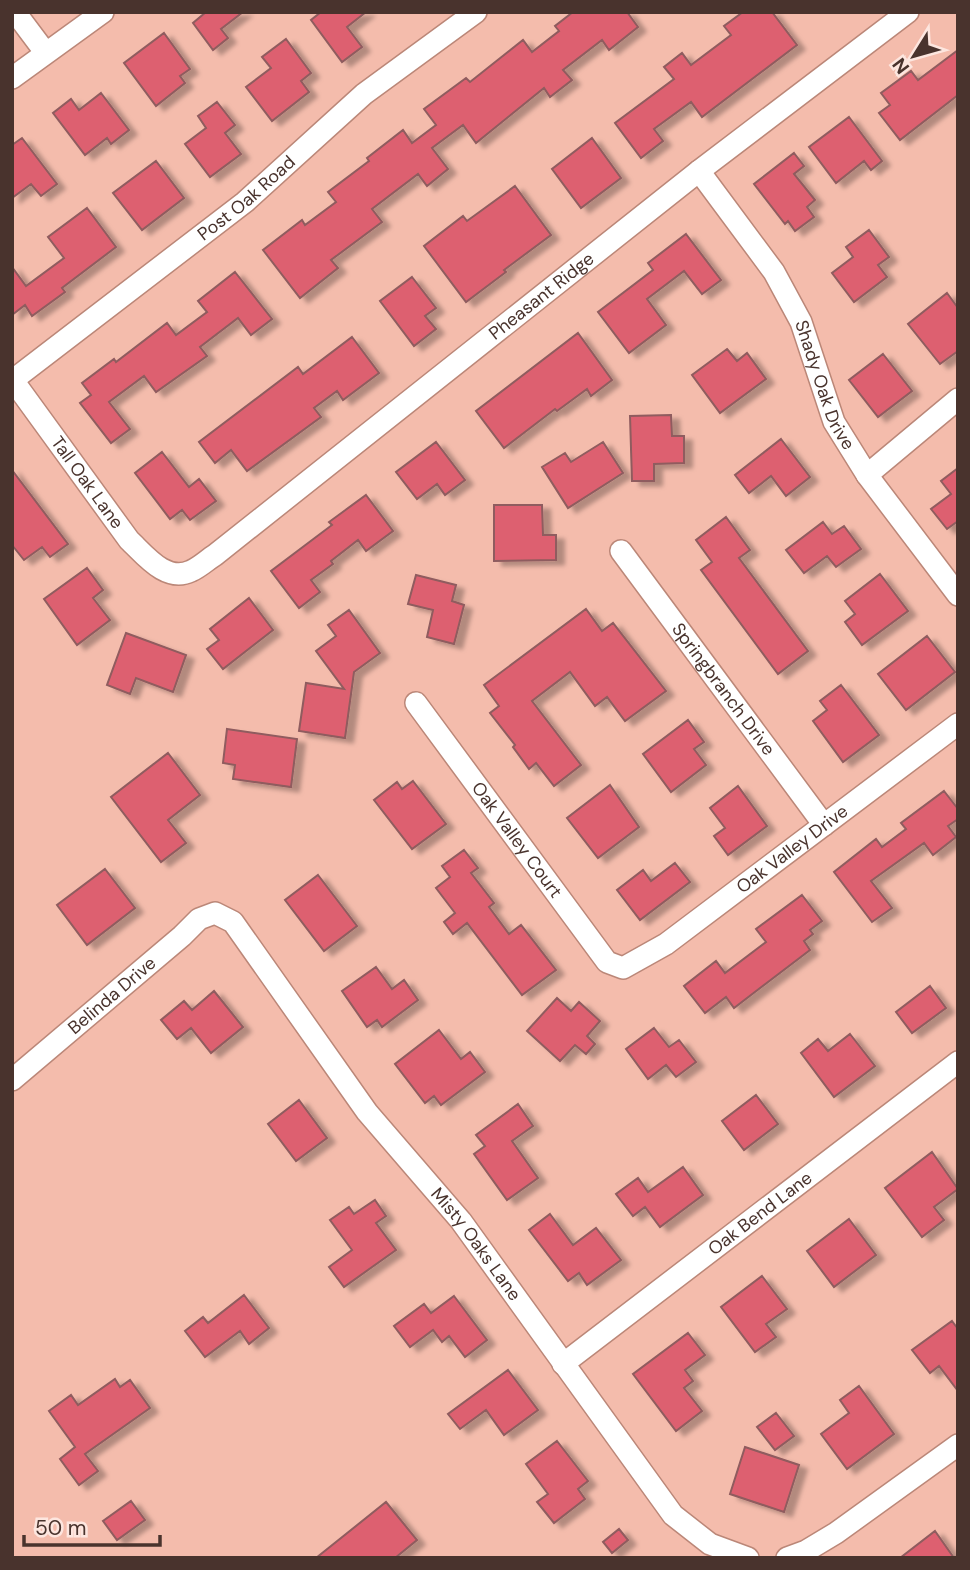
<svg xmlns="http://www.w3.org/2000/svg" width="970" height="1570" font-family="'DM Sans',sans-serif">
<defs>
<filter id="shadow"><feDropShadow dx="8" dy="4.5" stdDeviation="2" flood-color="#0004"/></filter>
</defs>
<rect width="100%" height="100%" fill="#f4bcac"/>
<path fill="#dd616f" stroke="#8f5b5e" stroke-width="2" filter="url(#shadow)" d="M206 12H243L221 29 228 38 213 50 193 23Z
M321 12H366L347 27 362 47 342 62 311 20Z
M573 12H627L638 27 609 50 602 40 563 70 572 80 550 97 544 88 476 143 463 125 432 148 448 169 427 186 418 174 372 209 382 222 331 260 338 268 300 298 263 250 302 220 305 225 336 202 328 192 369 161 367 158 403 130 412 143 436 125 424 109 466 78 470 82 523 40 532 52 559 31 555 26Z
M743 12H772L797 45 702 117 691 102 654 129 663 141 641 158 615 123 674 79 664 67 682 53 691 65 731 35 724 26Z
M164 33 190 69 180 76 185 83 156 106 124 63Z
M286 39 311 73 301 81 309 92 272 121 246 87 271 68 262 57Z
M958 50V95L900 140 879 113 890 105 881 93 911 71 918 80Z
M101 93 129 130 111 144 107 138 85 155 53 113 71 99 79 110Z
M217 102 235 125 225 133 241 154 210 177 185 144 206 128 198 116Z
M849 117 882 161 871 170 864 161 836 183 809 147Z
M22 138 57 184 41 196 31 184 12 198V145Z
M592 138 621 178 581 208 552 169Z
M794 153 804 166 794 174 815 200 807 207 814 217 795 231 788 221 785 224 754 184Z
M156 161 184 198 142 230 113 193Z
M515 186 551 235 504 270 506 272 466 302 424 246 463 216 467 221Z
M87 208 116 247 62 288 65 292 32 316 25 305 12 315V267L26 286 64 258 48 237Z
M869 230 889 257 878 265 887 277 854 302 832 273 853 257 846 247Z
M686 234 721 280 702 294 684 271 647 299 666 325 629 353 598 312 653 270 648 263Z
M235 272 272 319 251 335 238 318 200 347 207 356 156 392 144 376 109 402 130 429 111 443 80 403 91 395 82 383 114 359 116 362 167 323 176 335 207 312 198 301Z
M412 277 436 308 425 316 436 329 414 346 380 301Z
M947 293 958 308V351L940 364 908 324Z
M578 333 612 380 591 396 587 389 557 411 555 409 504 448 476 411Z
M352 337 379 373 343 400 337 391 314 408 321 417 247 471 231 450 215 463 199 442 298 367 303 374Z
M727 349 737 361 747 353 766 379 720 413 692 375Z
M883 354 912 391 878 417 849 380Z
M671 415 672 436H684V463L654 464V481H632L630 416Z
M781 439 810 477 786 496 771 476 749 493 735 475Z
M436 442 465 480 445 495 437 484 417 499 396 472Z
M603 442 623 473 568 508 542 467 565 453 571 462Z
M162 452 189 487 199 479 216 501 190 520 182 510 170 519 135 473Z
M958 468V521L947 529 931 509 951 494 941 481Z
M12 470 68 544 50 557 42 547 24 560 12 545Z
M366 495 393 531 366 551 358 540 331 561 333 564 311 580 320 592 299 608 271 571 332 525 329 522Z
M494 505H542L543 535H556V560L494 561Z
M726 517 750 550 739 558 808 651 778 674 701 570 712 562 696 540Z
M823 522 832 534 844 526 861 549 836 567 827 556 804 573 786 550Z
M87 568 103 590 93 598 110 620 77 645 44 599Z
M880 574 908 611 862 645 845 622 855 614 845 601Z
M416 575 456 585 452 601 464 605 454 644 427 637 433 610 408 604Z
M249 598 273 630 223 669 207 649 219 640 210 629Z
M586 609 602 631 613 623 666 691 625 721 607 697 595 706 570 672 532 701 581 765 554 786 536 763 529 769 513 747 515 745 490 713 499 706 484 685Z
M349 610 380 653 354 672 345 738 299 731 306 683 344 689 316 651 336 636 328 625Z
M126 633 186 655 173 692 136 678 130 694 107 685Z
M927 636 955 672 906 710 878 674Z
M841 685 879 735 843 762 813 721 827 710 820 701Z
M688 720 704 742 694 749 706 765 671 792 643 754Z
M227 729 297 739 291 787 233 779 235 765 223 763Z
M168 753 200 795 168 820 186 843 161 862 111 797Z
M413 781 446 824 412 849 374 800 397 782 402 789Z
M610 785 639 827 598 858 567 818Z
M738 786 767 826 728 855 714 836 725 828 710 808Z
M944 791 958 809V819L948 826 956 837 933 855 924 843 871 881 892 908 872 922 834 872 876 839 882 847 906 829 901 823Z
M464 850 478 868 471 873 494 903 489 907 509 934 521 925 556 970 522 995 467 923 453 934 444 922 455 913 436 888 450 877 442 866Z
M675 863 690 882 640 920 617 890 643 870 651 881Z
M105 869 135 908 87 945 57 905Z
M318 875 357 926 324 951 285 900Z
M802 895 822 921 810 930 813 934 804 941 810 950 734 1008 726 997 705 1013 684 986 716 961 725 973 766 942 756 929Z
M376 967 392 989 404 980 418 1000 382 1027 377 1020 367 1027 342 991Z
M930 986 946 1008 912 1033 896 1012Z
M214 991 243 1027 211 1053 191 1028 177 1039 161 1020 184 1001 192 1010Z
M557 998 571 1011 579 1002 600 1021 587 1036 595 1044 586 1054 575 1045 560 1061 527 1031Z
M654 1028 669 1047 679 1040 696 1062 676 1077 666 1065 648 1079 626 1049Z
M439 1030 461 1059 470 1052 485 1072 441 1105 434 1096 425 1103 395 1064Z
M850 1034 875 1066 834 1097 801 1053 818 1039 828 1051Z
M756 1095 778 1124 744 1150 722 1121Z
M299 1100 327 1138 296 1161 268 1124Z
M518 1104 533 1126 512 1141 538 1178 507 1200 474 1154 485 1146 476 1135Z
M932 1152 958 1189 934 1207 944 1220 922 1237 885 1188Z
M683 1167 703 1195 660 1227 645 1207 633 1216 616 1194 638 1178 648 1192Z
M375 1200 386 1216 376 1223 396 1250 344 1287 329 1267 352 1250 330 1220 349 1207 354 1214Z
M550 1214 573 1245 596 1228 621 1260 587 1285 579 1273 568 1281 529 1230Z
M849 1219 876 1255 834 1287 807 1251Z
M762 1276 787 1309 766 1324 776 1337 755 1352 721 1307Z
M244 1295 269 1328 249 1344 240 1331 205 1357 185 1331 203 1317 208 1323Z
M454 1296 487 1340 465 1357 449 1336 442 1342 433 1330 410 1347 394 1326 424 1304 431 1313Z
M952 1321 958 1329V1391L939 1366 930 1373 912 1350Z
M688 1333 705 1355 685 1370 693 1381 684 1388 702 1411 676 1431 633 1374Z
M508 1370 538 1410 504 1435 486 1410 460 1429 448 1414Z
M115 1379 120 1387 130 1380 150 1408 85 1454 98 1471 79 1485 60 1459 75 1447 49 1411 71 1395 78 1405Z
M859 1386 894 1434 847 1469 821 1434 849 1413 840 1400Z
M776 1413 794 1436 775 1450 757 1427Z
M557 1441 588 1481 578 1489 585 1499 554 1523 537 1502 548 1494 526 1464Z
M745 1447 799 1465 784 1512 730 1494Z
M131 1501 145 1520 117 1540 103 1521Z
M386 1502 417 1540 395 1558H316Z
M619 1529 628 1540 612 1553 603 1542Z
M935 1531 954 1558H900Z"/>
<g fill="none" stroke-linecap="round" stroke-linejoin="round">
<g stroke="#bb8778" stroke-width="24">
<g id="street">
<path d="M15 12 45 52"/>
<path d="M12 78 103 12"/>
<path id="s1" d="M699 171 774 272 801 322 834 422 867 475 958 595"/>
<path id="s2" d="M12 379 129 540C145 555 166 583 191 571 200 567 207 560 215 555L699 171 908 12"/>
<path id="s3" d="M13 380 245 202 364 94 476 12"/>
<path d="M867 475 958 399"/>
<path id="s4" d="M621 551 824 825"/>
<path id="s5" d="M416 703 607 962 623 968 666 944 958 724"/>
<path id="s6" d="M12 1080 182 936 199 919 215 913 233 922 367 1112 461 1221 673 1515 710 1544 748 1558"/>
<path id="s7" d="M563 1364 958 1062"/>
<path d="M787 1558 806 1551 836 1533 958 1445"/>
</g>
</g>
<use href="#street" stroke="#fff" stroke-width="21"/>
</g>
<g text-anchor="middle" dominant-baseline="central" stroke-width="5" stroke-linejoin="round" paint-order="stroke">
<g font-size="18" fill="#49332d" stroke="#fde6df">
<text stroke="none"><textPath href="#s3" startOffset="296">Post Oak Road</textPath></text>
<text stroke="none"><textPath href="#s2" startOffset="719">Pheasant Ridge</textPath></text>
<text stroke="none"><textPath href="#s1" startOffset="250">Shady Oak Drive</textPath></text>
<text stroke="none"><textPath href="#s2" startOffset="128">Tall Oak Lane</textPath></text>
<text stroke="none"><textPath href="#s4" startOffset="172">Springbranch Drive</textPath></text>
<text stroke="none"><textPath href="#s5" startOffset="170">Oak Valley Court</textPath></text>
<text stroke="none"><textPath href="#s5" startOffset="546">Oak Valley Drive</textPath></text>
<text stroke="none"><textPath href="#s6" startOffset="131">Belinda Drive</textPath></text>
<text stroke="none"><textPath href="#s7" startOffset="248">Oak Bend Lane</textPath></text>
<text stroke="none"><textPath href="#s6" startOffset="688">Misty Oaks Lane</textPath></text>
</g>
</g>
<rect width="970" height="1570" fill="none" stroke="#49332d" stroke-width="28"/>
<g transform="translate(914 56) rotate(233)" stroke="#fde6df" stroke-width="5" paint-order="stroke">
<path d="M0-5L12 26L0 18L-12 26Z" fill="#49332d"/>
<text y="-10" font-size="19" font-weight="bold" text-anchor="middle" fill="#49332d">N</text>
</g>
<path d="M24 1535v10h136v-10" fill="none" stroke="#49332d" stroke-width="3.5"/>
<text x="35" y="1535" font-size="21" fill="#49332d" stroke="#fde6df" stroke-width="5" paint-order="stroke">50 m</text>
</svg>
